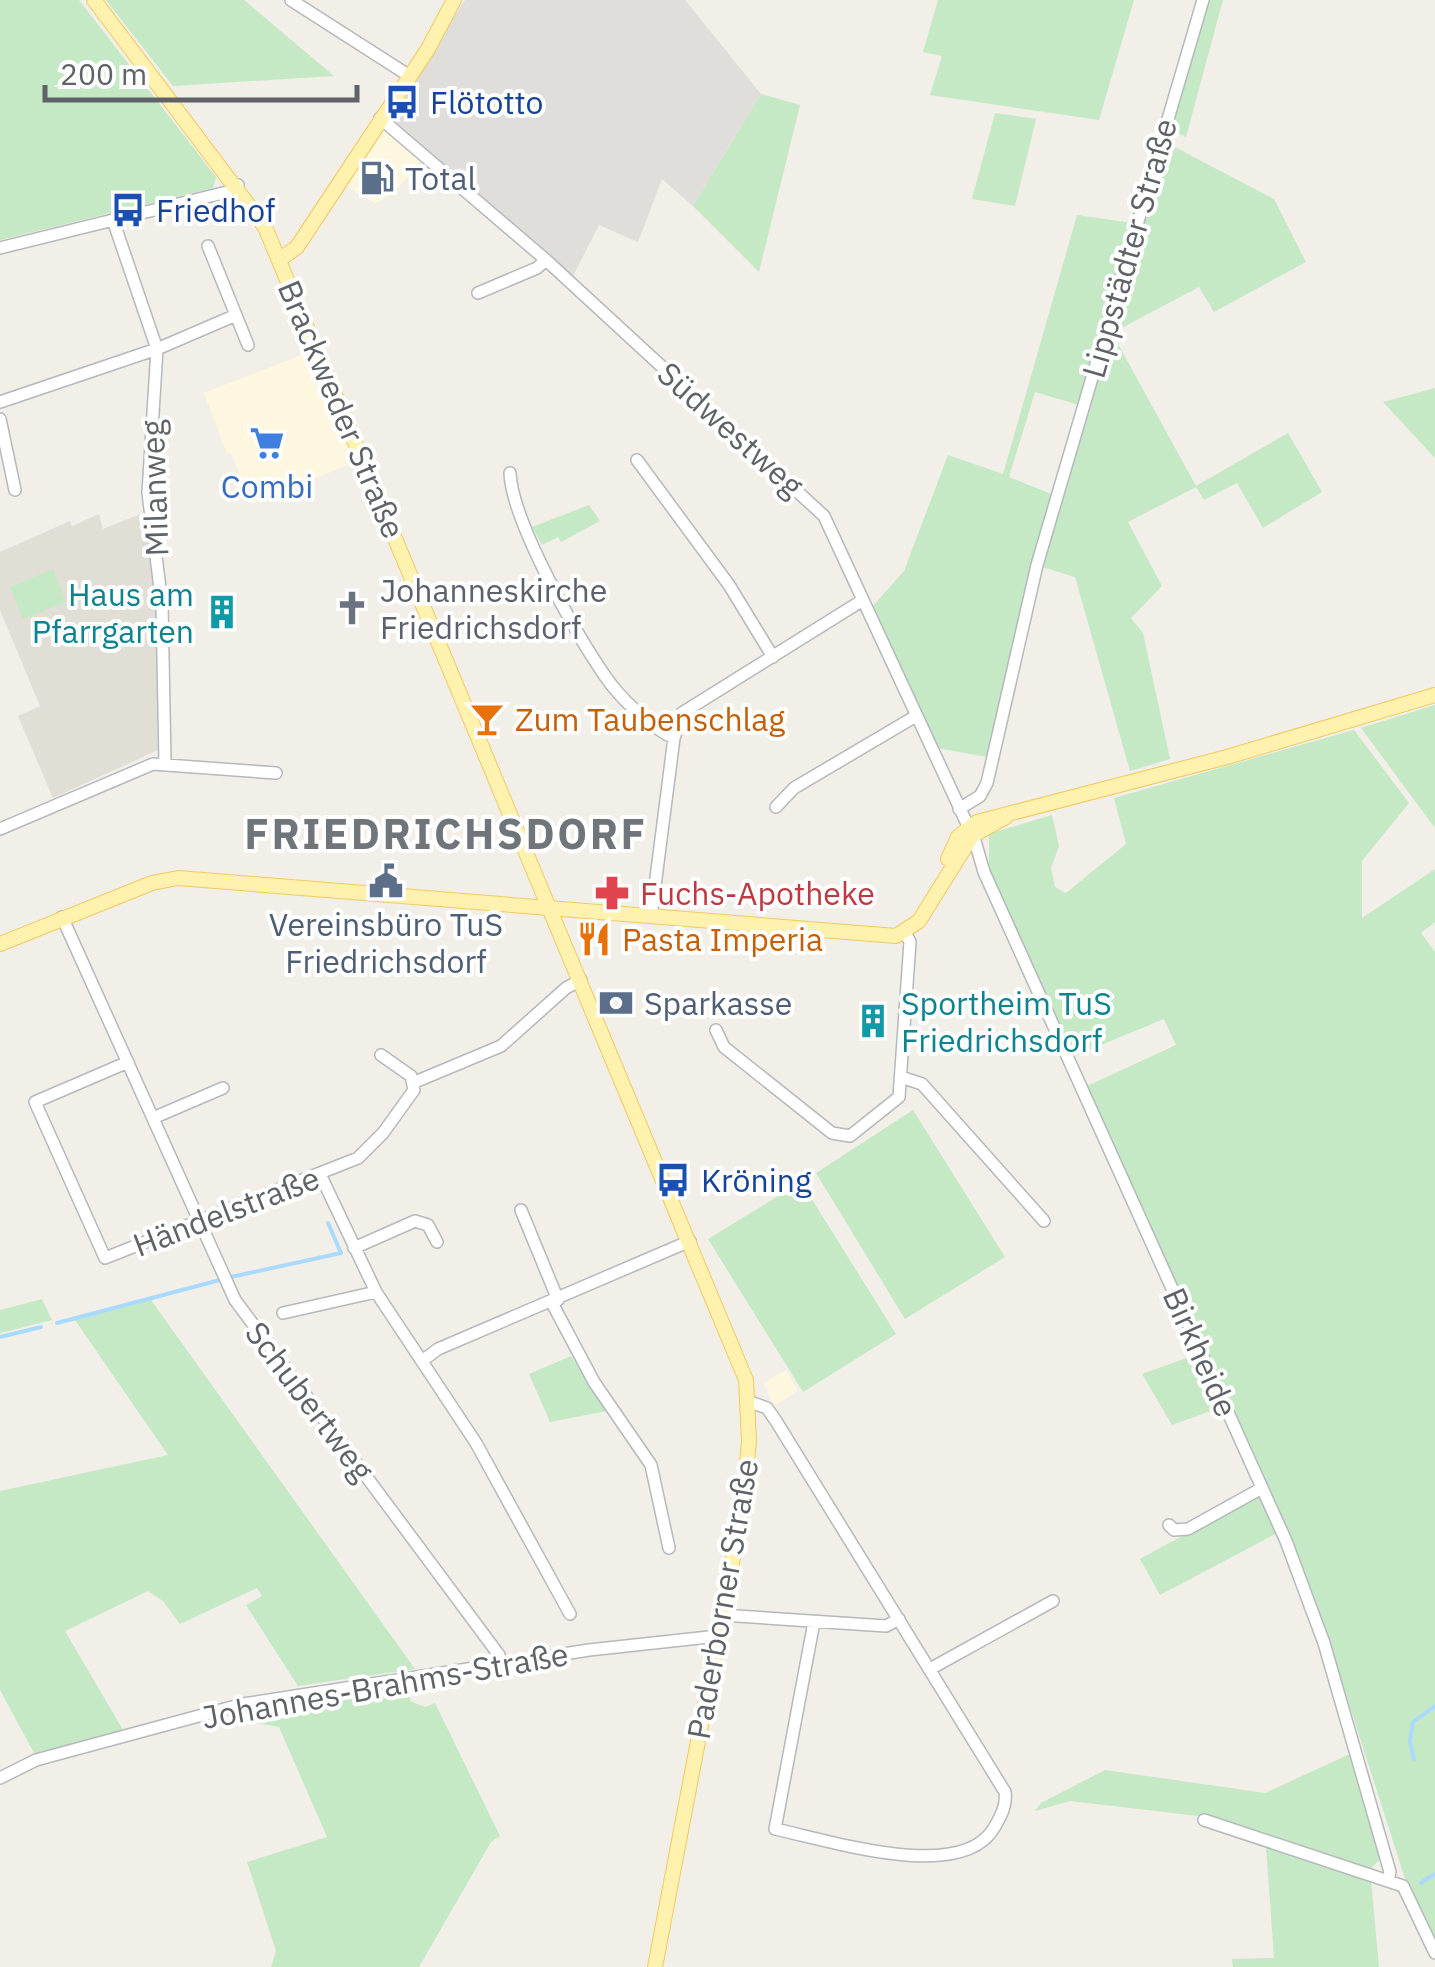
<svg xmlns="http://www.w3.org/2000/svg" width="1435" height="1967" font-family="'IBM Plex Sans',sans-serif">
<rect width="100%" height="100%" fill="#f1efe8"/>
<path fill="#fef7e0" d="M385 128 423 158 394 193 375 203 345 186Z
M309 352 355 462 252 504 231 453 227 454 204 393Z
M786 1370 798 1390 774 1406 764 1383Z"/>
<path fill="#e0deda" d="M465 0H685L761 94 693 206 662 179 638 242 599 225 572 278 389 118Z"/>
<path fill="#e1ded6" d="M143 513 156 604 158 750 53 798 18 716 40 706 0 610V552L70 521 72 526 99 514 103 529Z"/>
<path fill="#c5e8c5" d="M0 0H79L216 177 213 188 0 240Z
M106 0H244L334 76 173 86Z
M938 0H1134L1099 120 930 95 942 56 923 52Z
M1208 0H1223L1186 137 1170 129Z
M761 94 800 105 759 272 693 206Z
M995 113 1036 119 1015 206 972 199Z
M1165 142 1274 199 1306 262 1214 312 1199 287 1112 333 1196 486 1288 433 1322 492 1263 528 1237 483 1204 500 1196 487 1128 522 1162 586 1131 618 1143 633 1170 759 1130 771 1075 577 1042 567Z
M1077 215 1132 223 1079 405 1035 392 1009 477 1051 494 987 757 937 748 872 607 904 571 948 455 1003 474Z
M1435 388V458L1383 402Z
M589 505 600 521 561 542 558 537 542 545 532 527Z
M53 569 66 602 23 619 10 587Z
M1435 705V828L1361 728Z
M1354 730 1409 803 1362 861V918L1435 869V922L1421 933 1435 952V1945L1407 1885 1329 1641 1085 1087 1176 1045 1164 1019 1072 1057 989 871V834L1052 815 1059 846 1051 868 1055 887 1066 893 1126 844 1114 798Z
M913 1110 1005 1257 905 1319 816 1173Z
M801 1182 896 1334 803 1392 708 1239Z
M42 1299 52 1320 0 1333V1310Z
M151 1300 415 1669 298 1686 246 1605 262 1596 257 1588 180 1624 163 1601 148 1591 65 1631 123 1730 40 1754 34 1753 0 1690V1491L168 1455 75 1320Z
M1195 1355 1219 1408 1172 1425 1142 1374Z
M571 1356 607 1411 550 1422 529 1374Z
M1259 1494 1277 1533 1160 1595 1140 1559Z
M403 1682 411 1687 410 1701 425 1707 435 1703 500 1836 491 1842 419 1967H271L276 1951 247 1862 327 1837 279 1727 230 1718 244 1707Z
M1350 1754 1380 1859 1370 1870 1215 1818 1070 1801 1035 1811 1041 1803 1105 1770 1265 1793Z
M1266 1846 1371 1880 1379 1967H1233L1232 1959 1274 1958Z"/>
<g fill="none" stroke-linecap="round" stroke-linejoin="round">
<path stroke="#aadaff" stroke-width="4" d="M231 1277 341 1253 328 1223
M57 1323 220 1280
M0 1337 41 1327
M1414 1759 1410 1741 1413 1722 1435 1706
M1421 1883 1435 1874"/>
<g stroke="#b5b8bc" stroke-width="14">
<path id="minor" d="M291 0 408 75
M380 118 546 260 824 516 975 841 984 872 1286 1541 1324 1643 1390 1872 1388 1881
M113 220 157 349 148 493 162 604 165 763
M208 246 248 345
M0 248 231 191 238 185
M478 293 537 268 546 260
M0 402 157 349 236 315
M0 419 15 490
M637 460 729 585 773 657
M510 473C512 521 576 634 605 676 619 697 651 728 674 738
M776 807 794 788 916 716
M959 809 980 796 987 783 1037 565 1203 0
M0 829 153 764 276 773
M62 917 235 1300 499 1655 500 1663
M651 917 674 738 682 713 863 600
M716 1030 724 1047 832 1133 850 1136 899 1097 910 942 905 932
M128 1062 35 1102 105 1258 358 1158 383 1133 414 1090 411 1076 381 1055
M901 1077 922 1084 1044 1221
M415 1082 501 1046 566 988 581 980
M153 1118 223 1088
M320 1174 376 1292 476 1443 570 1614
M521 1210 558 1300
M354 1248 415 1221 428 1225 437 1242
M552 1303 594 1382 651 1465 669 1548
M283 1313 376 1292
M422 1361 438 1349 690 1241
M750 1402 767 1408 776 1421 1005 1792C1007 1805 1001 1816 994 1828 961 1884 828 1840 775 1829L814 1622
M1169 1525 1174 1530 1188 1529 1262 1488
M722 1615 886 1626 899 1619
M930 1669 1053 1601
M0 1778 36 1760 243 1704 589 1650 718 1636
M1204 1820 1403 1886 1435 1953"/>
</g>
<g stroke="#f2c960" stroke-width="16">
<path id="major" d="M94 0 265 227 746 1380 749 1441 743 1505 655 1967
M279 260 297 247 428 49 454 0
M948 859 958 837 977 822 1227 757 1435 695
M0 944 152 883 178 878 896 936 919 921 972 836 1006 817"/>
</g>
<use href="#minor" stroke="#fff" stroke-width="11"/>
<use href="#major" stroke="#fff2af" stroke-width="14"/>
</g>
<defs>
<g id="bus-bare" transform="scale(2.7)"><path d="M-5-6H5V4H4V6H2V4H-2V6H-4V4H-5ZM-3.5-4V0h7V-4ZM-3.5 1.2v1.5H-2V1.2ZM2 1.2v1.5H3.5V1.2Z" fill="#1a4fb4" stroke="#fff" stroke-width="2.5" paint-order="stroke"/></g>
<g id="fuel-bare" transform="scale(2.7)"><path d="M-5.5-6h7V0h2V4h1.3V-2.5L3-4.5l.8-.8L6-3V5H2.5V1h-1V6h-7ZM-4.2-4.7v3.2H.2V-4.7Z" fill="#5c6f8a" stroke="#fff" stroke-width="2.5" paint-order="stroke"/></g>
<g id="supermarket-bare" transform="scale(2.7)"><path d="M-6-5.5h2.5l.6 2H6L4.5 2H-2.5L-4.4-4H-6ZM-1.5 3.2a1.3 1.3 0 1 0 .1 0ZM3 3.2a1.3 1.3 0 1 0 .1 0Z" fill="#3f7fe0" stroke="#fff" stroke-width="2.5" paint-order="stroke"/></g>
<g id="church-bare" transform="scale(2.7)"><path d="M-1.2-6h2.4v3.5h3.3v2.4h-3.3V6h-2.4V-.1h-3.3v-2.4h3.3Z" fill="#6b7280" stroke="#fff" stroke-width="2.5" paint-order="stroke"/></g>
<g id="building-bare" transform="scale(2.7)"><path d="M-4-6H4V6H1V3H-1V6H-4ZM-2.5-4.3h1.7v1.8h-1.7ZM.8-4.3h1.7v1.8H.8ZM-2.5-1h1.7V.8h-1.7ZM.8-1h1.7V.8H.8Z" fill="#0f9aa8" stroke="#fff" stroke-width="2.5" paint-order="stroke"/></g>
<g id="bar-bare" transform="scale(2.7)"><path d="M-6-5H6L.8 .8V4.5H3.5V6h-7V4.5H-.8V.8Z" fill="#e8710a" stroke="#fff" stroke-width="2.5" paint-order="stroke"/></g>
<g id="civic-bare" transform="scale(2.7)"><path d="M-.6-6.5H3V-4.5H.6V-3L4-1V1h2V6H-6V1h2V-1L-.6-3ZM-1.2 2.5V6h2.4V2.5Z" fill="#5c6f8a" stroke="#fff" stroke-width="2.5" paint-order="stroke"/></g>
<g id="pharmacy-bare" transform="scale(2.7)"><path d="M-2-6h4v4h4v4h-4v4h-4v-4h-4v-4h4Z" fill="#e0444e" stroke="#fff" stroke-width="2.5" paint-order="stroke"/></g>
<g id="restaurant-bare" transform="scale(2.7)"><path d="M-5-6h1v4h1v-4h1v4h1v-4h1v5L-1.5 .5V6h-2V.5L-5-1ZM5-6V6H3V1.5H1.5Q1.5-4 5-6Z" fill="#e8710a" stroke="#fff" stroke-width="2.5" paint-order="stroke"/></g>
<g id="bank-bare" transform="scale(2.7)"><path d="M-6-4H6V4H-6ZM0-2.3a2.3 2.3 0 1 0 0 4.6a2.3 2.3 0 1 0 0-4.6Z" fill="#5c6f8a" stroke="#fff" stroke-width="2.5" paint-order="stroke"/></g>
</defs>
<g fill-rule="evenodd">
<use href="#bus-bare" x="402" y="102"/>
<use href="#fuel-bare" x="377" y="178"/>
<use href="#bus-bare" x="128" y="210"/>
<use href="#supermarket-bare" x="267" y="443"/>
<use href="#church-bare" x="352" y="608"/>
<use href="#building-bare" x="222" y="612"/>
<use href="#bar-bare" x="487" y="719"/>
<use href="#civic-bare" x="386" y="881"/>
<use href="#pharmacy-bare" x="612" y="893"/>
<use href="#restaurant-bare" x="594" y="939"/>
<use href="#bank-bare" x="616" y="1003"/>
<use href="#building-bare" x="873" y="1021"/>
<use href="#bus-bare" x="673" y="1180"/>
</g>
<g text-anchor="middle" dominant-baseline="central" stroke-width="8" stroke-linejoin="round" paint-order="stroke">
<g font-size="32" fill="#164399" stroke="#fff" text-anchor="start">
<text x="430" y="102">Flötotto</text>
<text x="156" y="210">Friedhof</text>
<text x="701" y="1180">Kröning</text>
</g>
<g font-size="32" fill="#4e5e75" stroke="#fff" text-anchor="start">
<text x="405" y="178">Total</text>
<text x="386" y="924" text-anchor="middle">Vereinsbüro TuS<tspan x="386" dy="37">Friedrichsdorf</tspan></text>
<text x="644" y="1003">Sparkasse</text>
</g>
<g font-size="32" fill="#5f6368" stroke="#fff">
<text transform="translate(1129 248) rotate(-74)">Lippstädter Straße</text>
<text transform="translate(342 409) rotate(67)">Brackweder Straße</text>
<text transform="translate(731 429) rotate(42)">Südwestweg</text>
<text transform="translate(154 488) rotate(-92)">Milanweg</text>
<text transform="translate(226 1211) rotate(-21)">Händelstraße</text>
<text transform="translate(1201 1352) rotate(66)">Birkheide</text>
<text transform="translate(310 1401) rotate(53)">Schubertweg</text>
<text transform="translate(722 1599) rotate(-80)">Paderborner Straße</text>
<text transform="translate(385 1685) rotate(-10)">Johannes-Brahms-Straße</text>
</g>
<g font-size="32" fill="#366cbe" stroke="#fff">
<text x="267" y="486">Combi</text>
</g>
<g font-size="32" fill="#5b616d" stroke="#fff" text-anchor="start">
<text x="380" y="590">Johanneskirche<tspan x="380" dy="37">Friedrichsdorf</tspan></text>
</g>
<g font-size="32" fill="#0d838f" stroke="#fff" text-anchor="end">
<text x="194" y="594">Haus am<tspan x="194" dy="37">Pfarrgarten</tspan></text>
<text x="901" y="1003" text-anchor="start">Sportheim TuS<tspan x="901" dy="37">Friedrichsdorf</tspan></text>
</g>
<g font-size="32" fill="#c56008" stroke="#fff" text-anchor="start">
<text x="515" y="719">Zum Taubenschlag</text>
<text x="622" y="939">Pasta Imperia</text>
</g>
<g font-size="32" fill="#be3a42" stroke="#fff" text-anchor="start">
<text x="640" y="893">Fuchs-Apotheke</text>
</g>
<g font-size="42" font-weight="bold" letter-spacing="2.5" fill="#70757a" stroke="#fff">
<text x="446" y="833">FRIEDRICHSDORF</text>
</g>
</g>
<path d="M45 85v15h312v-15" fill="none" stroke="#5f6368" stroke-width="5"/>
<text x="60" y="85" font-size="30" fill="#5f6368" stroke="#ffffff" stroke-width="8" paint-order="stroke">200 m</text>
</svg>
